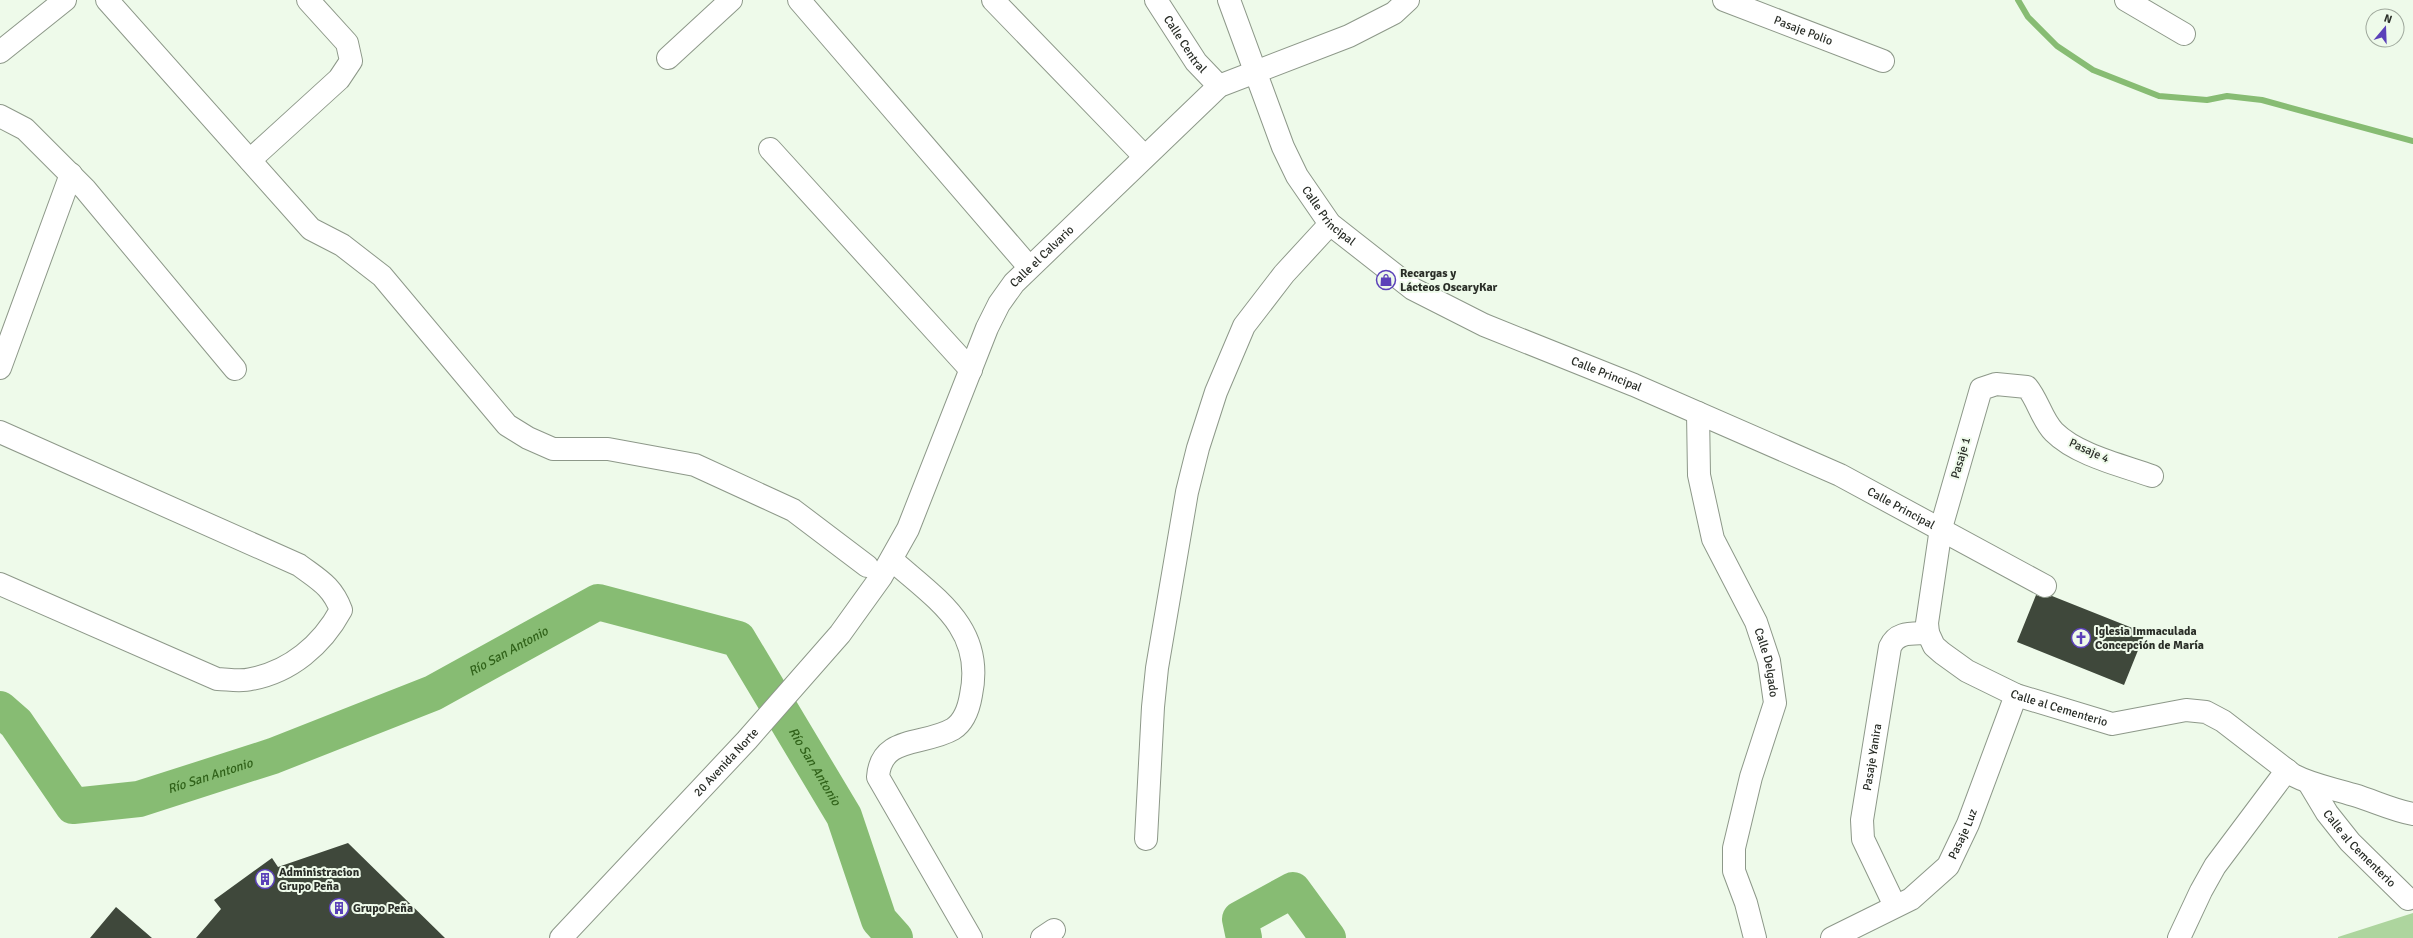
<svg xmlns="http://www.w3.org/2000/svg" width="2413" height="938" font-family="Signika,sans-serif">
<rect width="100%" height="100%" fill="#eefaea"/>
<path fill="#add59e" d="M2413 913V938H2338V937Z"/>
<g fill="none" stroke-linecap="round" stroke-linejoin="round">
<path stroke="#87bc73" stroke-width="6" d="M2018 0 2028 17 2057 46 2093 70 2159 96 2207 100 2227 96 2262 100 2413 141"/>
<g stroke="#87bc73" stroke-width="36">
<path id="s1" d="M0 709 16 723 73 806 139 799 273 756 433 693 598 602 738 639 844 816 879 920 895 938"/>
<path d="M1244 938 1240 919 1293 890 1328 938"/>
</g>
</g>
<path fill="#3f483b" d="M2036 595 2045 598 2052 596 2145 633 2124 685 2017 642Z
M348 843 445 938H196L221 909 214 900 272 858 278 867Z
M116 907 152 938H90Z"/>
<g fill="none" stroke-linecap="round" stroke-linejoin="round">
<g stroke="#8d9889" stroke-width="24">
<g id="minor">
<path d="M107 0 311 229 342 245 382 276 507 425 528 438 553 449H608L695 465 793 510 867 566"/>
<path d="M799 0 1029 267"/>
<path d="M993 0 1144 156"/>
<path id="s2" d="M1156 0 1196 62 1219 86"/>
<path id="s3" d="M1229 0 1283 147 1297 176 1330 224 1413 289 1484 325 1634 385 1840 475 2045 586"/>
<path id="s4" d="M1724 0 1883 61"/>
<path d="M2126 0 2184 34"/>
<path d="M0 52 65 0"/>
<path d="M668 58 731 0"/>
<path d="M0 116 25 129 85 189 235 369"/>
<path d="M770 149 971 370"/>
<path d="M250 160 339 79 351 61 347 43 308 0"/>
<path d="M0 368 71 174"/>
<path id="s5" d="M1698 413 1699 475 1713 539 1756 622 1769 661 1775 703 1751 777 1734 848V871L1746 903 1755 938"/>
<path d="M0 432 299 565C319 580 332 586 341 610 322 645 290 672 251 679 240 682 227 679 217 679L0 584"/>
<path id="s6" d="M2152 476C2121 465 2077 455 2054 432 2042 420 2038 400 2027 387L1996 384 1981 389 1941 528 1927 623 1928 633 1934 646 1942 653 1967 671 2016 695 2112 724 2186 710 2206 712 2223 721 2293 775C2314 786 2332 788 2354 795 2374 801 2392 810 2413 814"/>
<path d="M892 560C936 599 985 628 971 695 969 707 964 722 953 729 924 746 881 735 878 777L971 938"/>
<path id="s7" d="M2309 783 2327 813 2350 842 2408 899"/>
<path d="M1146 839 1153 707 1157 668 1187 492 1198 448 1216 392 1244 326 1284 274 1330 224"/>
<path id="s8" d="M1895 906 1863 839 1862 820 1890 647C1897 631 1912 634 1928 633"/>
<path id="s9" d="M561 938 747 740 840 634 881 577 908 529 987 328 999 304 1014 283 1219 86 1349 36 1394 13 1408 0"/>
<path d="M1042 938 1054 930"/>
<path id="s10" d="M1832 938 1911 899 1948 866 1968 824 2016 695"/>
<path d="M2179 938 2201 891 2215 866 2287 770"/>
</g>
</g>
<use href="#minor" stroke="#fff" stroke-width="22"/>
</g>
<defs>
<g id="shop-ring" transform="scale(1)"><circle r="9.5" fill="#eefaea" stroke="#5b41b9" stroke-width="1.5"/><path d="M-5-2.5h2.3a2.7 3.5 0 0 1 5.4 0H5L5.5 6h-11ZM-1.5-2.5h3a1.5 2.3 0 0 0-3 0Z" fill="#5b41b9"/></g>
<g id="church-ring" transform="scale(1)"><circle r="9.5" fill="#eefaea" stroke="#5b41b9" stroke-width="1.5"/><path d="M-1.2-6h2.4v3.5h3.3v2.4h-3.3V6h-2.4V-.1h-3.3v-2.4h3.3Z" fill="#5b41b9"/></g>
<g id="building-ring" transform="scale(1)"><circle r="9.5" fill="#eefaea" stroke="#5b41b9" stroke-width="1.5"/><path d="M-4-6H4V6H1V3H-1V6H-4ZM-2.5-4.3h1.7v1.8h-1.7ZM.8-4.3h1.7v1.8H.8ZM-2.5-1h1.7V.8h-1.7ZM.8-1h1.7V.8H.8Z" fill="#5b41b9"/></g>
</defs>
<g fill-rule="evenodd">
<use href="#shop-ring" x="1386" y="280"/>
<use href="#church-ring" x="2081" y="638"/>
<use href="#building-ring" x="265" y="879"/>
<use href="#building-ring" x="339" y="908"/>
</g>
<g text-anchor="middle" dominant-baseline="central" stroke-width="4" stroke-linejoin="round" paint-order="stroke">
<g font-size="12" fill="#292d27" stroke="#eefaea">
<text stroke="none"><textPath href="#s4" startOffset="85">Pasaje Polio</textPath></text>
<text stroke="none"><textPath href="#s2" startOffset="53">Calle Central</textPath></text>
<text stroke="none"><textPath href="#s3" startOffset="240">Calle Principal</textPath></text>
<text stroke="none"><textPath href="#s9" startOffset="845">Calle el Calvario</textPath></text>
<text stroke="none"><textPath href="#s3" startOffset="564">Calle Principal</textPath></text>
<text transform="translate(2089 451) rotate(24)">Pasaje 4</text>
<text transform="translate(1961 458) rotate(-74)">Pasaje 1</text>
<text stroke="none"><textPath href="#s3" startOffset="888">Calle Principal</textPath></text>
<text stroke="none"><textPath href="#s5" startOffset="263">Calle Delgado</textPath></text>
<text stroke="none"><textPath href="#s6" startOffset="614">Calle al Cementerio</textPath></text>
<text stroke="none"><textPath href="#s8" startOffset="157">Pasaje Yanira</textPath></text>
<text stroke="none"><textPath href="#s9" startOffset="241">20 Avenida Norte</textPath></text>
<text stroke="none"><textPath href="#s10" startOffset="173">Pasaje Luz</textPath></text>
<text stroke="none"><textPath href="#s7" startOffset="83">Calle al Cementerio</textPath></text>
</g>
<g font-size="12" font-weight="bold" fill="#292d27" stroke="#eefaea" text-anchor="start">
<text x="1400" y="273">Recargas y<tspan x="1400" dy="14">Lácteos OscaryKar</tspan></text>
<text x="2095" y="631">Iglesia Immaculada<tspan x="2095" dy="14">Concepción de María</tspan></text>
<text x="279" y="872">Administracion<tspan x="279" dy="14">Grupo Peña</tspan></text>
<text x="353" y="908">Grupo Peña</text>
</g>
<g font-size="13" font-style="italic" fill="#306219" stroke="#eefaea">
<text stroke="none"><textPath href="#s1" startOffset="587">Río San Antonio</textPath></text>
<text stroke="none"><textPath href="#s1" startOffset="983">Río San Antonio</textPath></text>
<text stroke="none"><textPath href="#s1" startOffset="263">Río San Antonio</textPath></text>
</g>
</g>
<g transform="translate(2385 28) rotate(19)"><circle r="19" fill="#eefaea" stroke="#9fa89c"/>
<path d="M0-3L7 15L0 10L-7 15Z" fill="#5b41b9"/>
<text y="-6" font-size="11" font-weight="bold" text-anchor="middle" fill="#292d27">N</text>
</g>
</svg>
